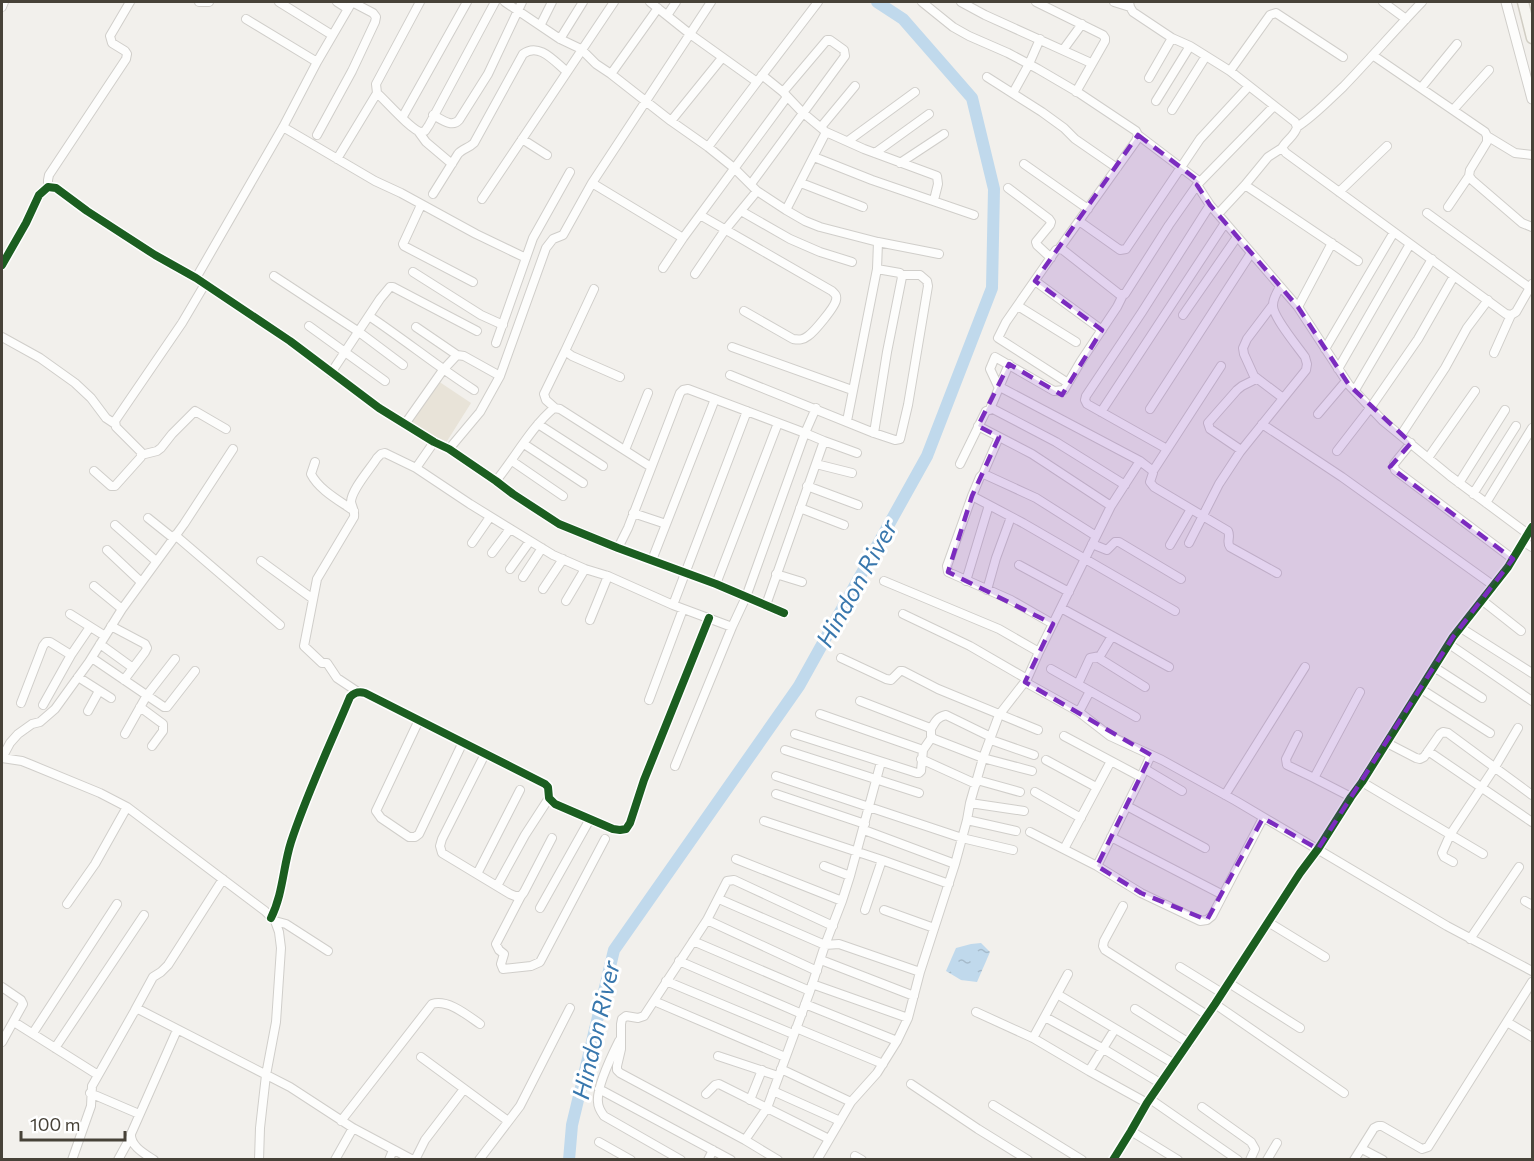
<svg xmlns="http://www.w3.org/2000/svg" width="1534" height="1161" font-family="Commissioner,sans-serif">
<defs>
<pattern id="water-ripples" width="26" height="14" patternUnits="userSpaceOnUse" patternTransform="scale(1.5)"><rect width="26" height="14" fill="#c0d9ec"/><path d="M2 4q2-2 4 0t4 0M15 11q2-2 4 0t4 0" fill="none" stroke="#a6bbcb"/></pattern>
</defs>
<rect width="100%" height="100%" fill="#f2f0ec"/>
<path fill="#e8e3d8" d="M438 381 471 403 444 446 410 424Z"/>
<path fill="url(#water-ripples)" d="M981 943 990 952 977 982 961 980 946 971 956 948 971 944Z"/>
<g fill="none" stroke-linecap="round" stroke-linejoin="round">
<path stroke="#c0d9ec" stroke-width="12" d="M569 1160 572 1125 614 950 799 686 927 456 992 288 994 189 972 98 903 19 877 2"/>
<g stroke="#d0ceca" stroke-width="10">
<path id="minor" d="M199 2H209
M279 2 332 35
M337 2 348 9
M420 2 376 84 377 93C385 100 412 131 421 132 422 132 424 131 425 131L429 125 495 2
M505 2 560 39 581 49 596 64 611 74 671 121 708 147 734 168 757 191 786 210 805 221 820 227 878 242 939 254
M650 2 690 34 757 82 818 2
M922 2 953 27 969 36 1008 53 1038 69 1079 93 1136 131 1138 135 1136 141 1059 249
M961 2 985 15 1091 63
M1036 2 1103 35 1105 38V41L1076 92
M1114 2 1130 7
M1129 2 1130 7 1133 12 1172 38 1190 46 1230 71 1295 122 1297 127C1295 136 1286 140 1282 148L1286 153 1506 314 1511 315 1516 312 1532 284
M1383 2 1406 19
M2 7 4 2
M668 14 676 2
M246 19 317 62
M541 24 552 2
M560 39 583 2
M1063 50 1082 24
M1374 56 1485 132 1487 136V142L1470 170 1469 176 1472 180 1522 223 1532 227
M1230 71 1270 15 1276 13 1343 57
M611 74 658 8
M762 75 783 92 802 112 826 132 864 149 937 176 938 184 934 200
M987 77 1042 112 1064 128 1075 139 1117 168
M1149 78 1172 38
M1421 88 1457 44
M1013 93 1029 64 1040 39
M1156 101 1190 46
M1172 110 1206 56
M1453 110 1489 70
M433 115C441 119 452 128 459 120L488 74 522 2
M402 118 467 2
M671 121 722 58
M283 127 375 181 401 193 476 234 526 258
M821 127 855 86
M1297 127C1314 116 1328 101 1343 87 1370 59 1395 30 1422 2
M418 131 426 142 452 164
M1138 135 1200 182
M1487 136 1515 153 1532 155
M522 139 547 155
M848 141 915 92
M708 147 757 82
M875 153 929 114
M814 157 872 180 974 215
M337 159 377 93
M900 163 944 134
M1024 164 1088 209
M592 183 683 238 787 97
M801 183 863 207
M751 184 845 56 844 50 830 40H827L783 92
M1197 185 1210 205 1298 307 1349 385 1383 421 1450 476 1528 534
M1245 185 1358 261
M48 187V180L49 175 126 59 127 54 125 51 112 43 110 36 130 2
M1008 188 1049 219 1051 222 1050 225 1036 242 1037 245 1051 258
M1339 192 1387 146
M433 194 458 154C462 149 469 148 474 143L523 54C539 42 554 61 566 71
M482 199 614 2
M421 205 403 244 404 246 473 282
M1448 207 1469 176
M786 210 826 132
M741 211 790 239 820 252 852 262
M1427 213 1530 288
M1218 214 1245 185 1268 157 1282 148
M700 215 832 291C835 294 837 295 836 300 835 307 814 332 808 336 803 340 799 340 793 339L744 311
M1079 221 1120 250 1126 249 1200 139 1249 86
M2 265 26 223 39 195 48 187 56 188 87 211 155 255 196 278 290 341 379 408 434 442 449 449 496 481 513 494 559 524 618 548 716 584 784 613
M663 268 683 238
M413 272 481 315 503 325
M695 274 725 230 757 191
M274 276 359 332 403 365
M196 278 283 127 317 62 352 2 373 13 376 17 375 22 352 71 317 135
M1035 281 1102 330
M594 289 565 351 572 356 620 377
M1018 306 1076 342
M1272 306 1247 339 1243 348 1244 354 1254 376 1283 398
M1298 307 1332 243
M1183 315 1237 237
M369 316C405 340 438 367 474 390
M309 326 385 381
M416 327 457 355
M2 337 40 358 75 383 91 398 106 418 115 424
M496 343 533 238 570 172
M732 347 852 390
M1325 349 1394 232
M1494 353 1511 315
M1338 369 1410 244
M331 373 380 299 390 287H393L477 331
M730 375 874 433 895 440 900 439 908 405 928 286 927 281 920 275H902
M1068 383 998 338 1006 322 1056 250 1059 249 1063 250 1119 294H1125L1169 225 1197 185 1274 106
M1355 390 1432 259
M555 408 546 400 544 394 565 351
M990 409 1009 364
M1150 409 1251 253
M1101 412 1225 223
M1318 414 1346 381
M847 421 877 269 878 242
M405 424 443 370 457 355 464 356 500 376
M538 424 603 466
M1262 424 1342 477 1494 586
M874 433 887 352 902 277 900 273 877 269
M1401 435 1445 368 1467 328 1488 300
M824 441 857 453
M1411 443 1394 464 1395 470 1513 559
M524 444 583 483
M449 449 480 412 500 376 546 248 553 239 563 235 592 183 711 2
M1167 449 1087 404 1085 400 1086 396 1142 312 1210 205
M625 450 648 393
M1241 450 1210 429 1208 423 1237 390 1242 386 1256 379
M1337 451 1371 407 1418 339 1454 276
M141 455 157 451 161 448 172 434 195 411 226 429
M1428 458 1475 391
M512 461 563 496
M1140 461 1153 471V473L1150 482 1154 487 1228 531C1231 537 1226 542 1230 547L1277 573
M315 462 311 474C319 490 340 501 354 511
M816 464 852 473
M960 464 986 411 993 409 1056 442 1125 485
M416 468 434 442
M94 471 111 486H115L141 457V452L116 427 115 421 182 323 205 284
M1153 471 1221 366
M983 474 999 437
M496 481C514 459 532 426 554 408L560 409 651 467
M1459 483 1505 410
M807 486 858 505
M1473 494 1516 426
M972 496 1023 523 1175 611
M1486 503 1532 428
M1111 506 1140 461 998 386 990 369 995 357 1054 391 1064 390 1081 361 1117 307 1123 295
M800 508 844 525
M633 513 666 524
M148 518 173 538
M115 525 156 561
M175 535 280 625
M1524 542 1532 547
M472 543 490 517
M1189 543 1219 484 1240 452 1306 370 1307 364 1305 357C1298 347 1272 316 1273 305 1273 299 1277 292 1280 287
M1092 544 1107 550 1115 542H1119L1181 579
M1170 545 1191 509
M618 548 628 528 680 393 683 390 688 389 805 433 824 441 766 605
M107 550 141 582
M492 553 510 529
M652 560 715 399
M261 561 313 599
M1019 565 1069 592
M510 569 530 541
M776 574 802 582
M523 577 542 548
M884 581 999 629 1039 652
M966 581 989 505
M716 584 778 423
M94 586 122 609
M543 589 563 559
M987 590 996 558 1011 517
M566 601 585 569
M1483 601 1521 631
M673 605 747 411
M1061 608 1169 667
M70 614 105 636
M903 614 970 646 1027 679
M590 620 608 576
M1053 624 1011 600 948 572 947 566 972 496 980 477 983 474 986 475 1036 498 1096 536
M111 626 145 644 147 648 145 652 124 680
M1461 628 1532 673
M100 644 133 668
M1449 644 1532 701
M1097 657 1145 687
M92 658 164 707H167L195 671
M841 658 886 679 891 680 900 671H903L938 689 1038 730
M1434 667 1482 698
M1051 669 1136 717
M78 677 111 698
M1025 682 1079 712 1110 736 1162 760 1236 801 1447 926 1532 971
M1078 684 1090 658 1100 656 1112 636
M1421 689 1490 733
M358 692 337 678 327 663H322L304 646 317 579 354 517C355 511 352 507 351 502 351 490 371 468 377 458L381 454 385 453 416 468 470 504 553 555 585 569 608 576 673 605 732 627
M649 700 683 609
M860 701 930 728 931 731V736L934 739 983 758 1032 771
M21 703 43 646 46 642H50L71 655
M43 705 71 655 90 627
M140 707 163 724V731L152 746
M88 711 99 691
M1079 712 1090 691
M820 714 923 750
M419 720 376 811 381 818 409 837H415L419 834 463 742
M931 729C935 722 937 717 946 715L991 737
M125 734 147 695 175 659
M795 734 917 773H919L921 771 923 750 932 737
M1298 735 1286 759 1287 765 1314 778
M1064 736 1141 777 1151 755
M991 740 1034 755
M1387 743 1416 758 1420 759 1424 757 1440 734 1443 732 1448 733 1532 795
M785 750 919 793
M1428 751 1532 822
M485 754 442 839 440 846 442 853 510 894 515 896H521L524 892 552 838
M2 758 22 761 32 765 100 793 127 807 265 911 275 921 279 932 281 948 276 1022 266 1075 260 1128 259 1160
M2 758 10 743 18 734 32 724 40 722 55 709 89 662 122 609 184 524 233 449
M921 759 976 784
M1046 760 1096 787
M675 766 732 627 746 597 805 433 816 408
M1145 769 1182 791
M776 776 962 838 1013 850
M977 780 1020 792
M1362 782 1483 854
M1035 792 1081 818
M776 794 865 824
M1225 795 1305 667
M1351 797 1314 778 1360 692
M970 803 1024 811
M1127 806 1205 848
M967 820 1016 831
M764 821 882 860 949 884
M864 830 955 864 967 820 970 803 983 758 999 715 1027 679 1039 652 1111 506 1032 454 978 426
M1030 832 1097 866 1141 893 1200 921 1207 920 1212 916 1263 818
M1111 837 1223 895
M1064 849 1111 761
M736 859 842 901
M1453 862 1444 857 1442 853 1450 835 1495 767 1518 728
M824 866 850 876
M1097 866 1141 777
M477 874 520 790
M497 886 525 835 549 798
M521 896 496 944 499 950 504 954 501 964 503 969 531 966 540 962 605 839
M719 899 825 945 839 944 920 972
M1525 901 1532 905
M67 904 95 864 127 807
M1123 906 1104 941 1103 946 1105 950 1207 1015
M540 908 590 819
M865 910 882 860
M884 910 934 928
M271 918C283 894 283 867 291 842 307 793 330 745 350 697 354 693 358 691 365 693L545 784 548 787 549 798 555 804 613 829 620 830 626 829 630 823 644 780 709 618
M707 920 817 971
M275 921 286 924 328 951
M1268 922 1325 957
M1470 939 1519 867
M693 941 810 991
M821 960 914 996
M679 961 802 1014
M1180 967 1222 993
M666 981 793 1034
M1229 983 1300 1028
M812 984 908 1018
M2 987 21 1000 23 1004 2 1042
M1057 994 1173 1063
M654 1001 785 1057
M805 1004 897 1041
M1215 1004 1344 1093
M1135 1009 1189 1043
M135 1010 153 977 161 972 168 965 223 879
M976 1012 1033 1038 1089 1071 1147 1103
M1045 1017 1102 1048 1160 1083
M14 1022 98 1075
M1507 1022 1532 1037
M796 1028 883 1064
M33 1033 117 904
M1033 1038 1068 974
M619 1041C612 1055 596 1087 598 1102 598 1108 601 1112 604 1116L681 1160
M55 1048 144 915
M718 1056 778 1076
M421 1057 508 1121
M781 1069 851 1102
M1089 1071 1115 1029
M911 1084 978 1129 1028 1160
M599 1089 731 1160
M773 1091 840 1121
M90 1093 139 1114
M706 1094 715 1085 719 1084 829 1139
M1150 1099 1238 1160
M750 1100 762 1070
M993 1105 1082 1160
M1202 1107 1251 1142 1255 1149 1250 1160
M341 1121 432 1004C448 999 467 1015 480 1024
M1131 1131 1178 1160
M745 1140 767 1108 810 991 825 945 842 901 850 876 881 762
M599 1142 631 1160
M1362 1149 1383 1160
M855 1156 862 1160
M72 1160 91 1106 92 1086 134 1012 138 1009 290 1087 353 1128 413 1160
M118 1160 130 1138
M154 1160C145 1154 130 1146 131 1134L177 1030
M335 1160 353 1128
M389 1160 393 1150
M415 1160 425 1140 464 1089
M479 1160 520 1106 570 1008
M708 1160 713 1150
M778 1160 745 1140 620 1073 617 1070V1066L621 1049V1024L622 1019 626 1016 638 1018 644 1016 707 920 727 881 734 880 833 926
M817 1160 851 1102 877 1073 897 1041 908 1018 920 972 955 864
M1113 1160 1131 1131 1147 1103 1215 1004 1300 873 1318 849 1351 797 1362 782 1453 637 1508 567 1532 527
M1267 1160 1277 1143
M1354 1160 1374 1128 1378 1126H1382L1422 1149 1428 1147 1532 982"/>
</g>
<g stroke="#d0ceca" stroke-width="11">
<path id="tertiary" d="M1506 2 1532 99"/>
</g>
<g stroke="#d0cdc3" stroke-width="13">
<path id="secondary" d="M1523 2 1532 38"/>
</g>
<use href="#minor" stroke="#fdfdfc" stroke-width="8"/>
<use href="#tertiary" stroke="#fdfdfc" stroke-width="9"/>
<use href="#secondary" stroke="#f6f5f0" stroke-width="10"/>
<g stroke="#fff" stroke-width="11">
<path id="cycleway" d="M2 265 26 223 39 195 48 187 56 188 87 211 155 255 196 278 290 341 379 408 434 442 449 449 496 481 513 494 559 524 618 548 716 584 784 613
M271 918C283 894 283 867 291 842 307 793 330 745 350 697 354 693 358 691 365 693L545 784 548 787 549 798 555 804 613 829 620 830 626 829 630 823 644 780 709 618
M1113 1160 1131 1131 1147 1103 1215 1004 1300 873 1318 849 1351 797 1362 782 1453 637 1508 567 1532 527"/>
</g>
<use href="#cycleway" stroke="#1b5e20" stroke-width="8"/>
</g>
<path fill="#7b2cbf" fill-opacity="0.2" stroke="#7b2cbf" stroke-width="4.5" stroke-dasharray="12 8" stroke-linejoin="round" d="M1138 135 1200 182 1197 185 1210 205 1298 307 1349 385 1411 443 1390 467 1513 559 1453 637 1318 849 1263 818 1207 920 1141 893 1097 866 1151 755 1025 682 1053 624 948 572 972 496 999 437 978 426 1009 364 1062 395 1102 330 1035 281Z"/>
<g text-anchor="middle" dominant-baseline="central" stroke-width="6" stroke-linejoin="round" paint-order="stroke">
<g font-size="24" font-style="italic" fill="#3877ad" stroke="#fff">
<text transform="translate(856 583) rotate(-61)">Hindon River</text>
<text transform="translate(595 1030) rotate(-77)">Hindon River</text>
</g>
</g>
<rect width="1534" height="1161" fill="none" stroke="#474238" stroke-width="6"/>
<path d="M21 1131v9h104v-9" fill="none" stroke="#474238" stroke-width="3"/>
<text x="30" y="1131" font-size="18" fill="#474238" stroke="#ffffff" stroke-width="4.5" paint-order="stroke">100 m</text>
</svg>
